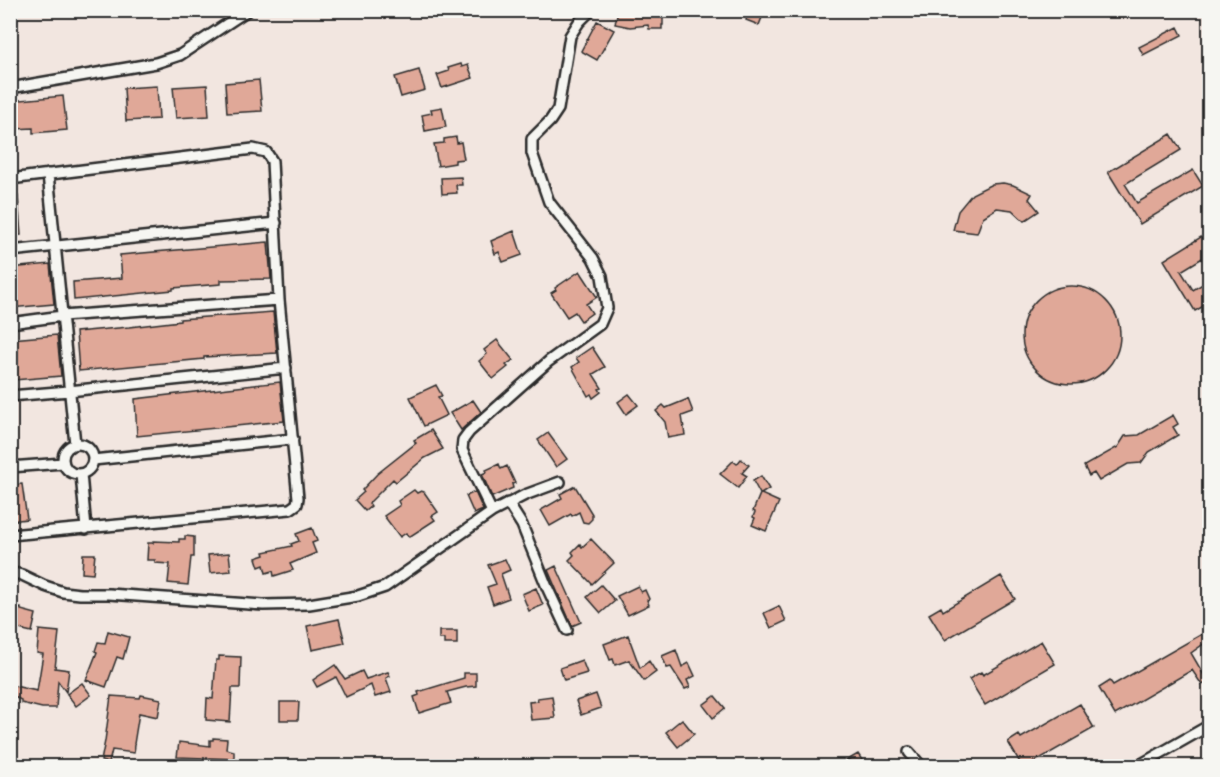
<svg xmlns="http://www.w3.org/2000/svg" width="1220" height="777" font-family="Caveat,sans-serif">
<rect width="100%" height="100%" fill="#f2e6e0"/>
<filter id="ink" filterUnits="userSpaceOnUse"><feTurbulence type="fractalNoise" baseFrequency=".0167" numOctaves="2"/><feDisplacementMap in="SourceGraphic" scale="12" xChannelSelector="R" yChannelSelector="G"/><feConvolveMatrix kernelMatrix="1 2 1 2 8 2 1 2 1" color-interpolation-filters="sRGB"/></filter>
<g filter="url(#ink)">
<path fill="#e0a898" stroke="#2b2b2b" stroke-width="1.5" d="M618 10H633L632 13 663 12V25H662V29H649L648 25 630 27 615 24Z
M750 10H765L759 25 746 20Z
M597 21 614 30 597 60 581 51Z
M1178 27 1182 35 1143 55 1139 47Z
M461 64 462 67 468 65 473 78 442 88 437 75 449 71 448 68Z
M419 70 425 90 401 97 395 77Z
M259 80 262 111 227 113 225 83Z
M207 85 209 116 176 118 173 87Z
M157 86 159 119 126 121 124 88Z
M63 96 67 130 33 133V128L14 129 10 101Z
M442 107 446 127 425 131 422 115 432 113 431 109Z
M1171 134 1181 150 1125 184 1137 203 1193 170 1203 186 1140 224 1108 172Z
M456 137 457 143 461 142 464 159 455 160V163L438 166 434 144 444 143V139Z
M461 177 462 185H456L457 193 442 194 441 178Z
M1003 183 1013 185 1032 194 1029 199 1039 211 1024 221 1012 210 997 208 983 217 977 233 953 230 958 211 972 194 992 184Z
M10 196H18L21 235 10 236Z
M514 231 522 255 503 262 499 252 495 254 491 241Z
M1209 232V254L1181 271 1193 290 1209 280V303L1195 311 1164 260Z
M268 242 271 279 221 280V284L173 288V290L74 300 73 282 122 278 120 255Z
M50 264 54 304 10 308V268Z
M580 271 597 297 586 304 592 313 581 321 575 312 567 317 551 293 556 290 555 288Z
M1022 335a49 49 0 1 1 98 0a49 49 0 1 1-98 0Z
M273 312 277 353 204 357V359L79 371 76 332 129 327 180 321V319Z
M57 335 61 376 14 380 11 339Z
M497 340 513 360 506 365 508 367 493 379 479 361 487 354 484 350Z
M592 347 605 367 593 374 602 388 599 389 601 392 593 398 591 394 588 396 572 367 579 362 576 358Z
M280 382 284 421 137 436 135 399Z
M436 385 442 396 438 397 447 415 424 426 410 397Z
M629 394 638 405 626 414 618 402Z
M688 399 693 412 682 416 685 435 668 438 665 422 656 411 663 405 666 408Z
M473 400 481 412 461 430 450 413Z
M1173 415 1178 424 1173 427 1178 435 1149 452 1141 463 1128 464 1099 481 1094 473 1089 476 1084 466 1118 447 1125 436 1139 435Z
M431 430 443 449 425 458 396 482 393 479 369 503 371 506 365 511 355 500 364 492 362 490 377 474 416 443 414 440Z
M548 433 567 459 556 467 538 440Z
M741 459 749 465 742 473 747 476 738 488 720 474 733 461 737 464Z
M499 464 501 469 507 466 515 483 512 484 513 488 492 497 482 474 487 472 486 470Z
M761 476 769 489 761 494 779 502 766 531 752 525 755 518 753 517 755 512 753 511 760 494 753 481Z
M22 484 27 519 10 521V485Z
M575 486 592 514V519L588 523 583 522 579 512 572 516 571 514 550 526 541 510 562 498 560 494Z
M414 490 417 493 421 491 424 492 438 512 432 516 435 520 409 537 406 533 400 537 384 516 400 505 398 501Z
M475 492 483 510 474 514 466 496Z
M312 528 317 541 312 543 316 553 290 564 293 570 274 576 273 571 266 573 264 565 259 567 256 558 265 555 264 552 292 546 291 544 299 541 296 534Z
M185 536 194 537V557H191L188 585 168 583 170 564 155 563V560H147L148 543H153V541L179 542V539H185Z
M591 539 614 563 592 584 569 560 574 555 572 552 580 544 582 547Z
M229 553 231 571 210 573 208 555Z
M83 554H95L93 574 82 573Z
M505 559 510 570 501 574 509 598 493 604 487 587 496 584 488 565Z
M556 566 581 622 572 626 548 570Z
M1001 576 1015 599 945 640 929 614 941 607 943 611Z
M601 585 615 601 601 613 587 597Z
M638 586 641 592 645 590 649 599 647 600 649 605 628 615 617 596Z
M536 588 543 605 529 611 522 594Z
M779 606 786 621 771 628 764 613Z
M21 608V610L36 614 32 632 10 627V609Z
M339 619 345 643 312 650 307 626Z
M39 630 59 632 55 668 69 670 66 692 58 681 56 708H42L21 703V700L10 695V685L37 691 43 654 37 653Z
M1209 630V640L1191 653 1208 682 1202 685 1192 670 1115 715 1099 688 1110 681 1113 685Z
M108 631 129 637 123 659 117 657 106 687 86 680 97 652 95 651 98 642 105 643Z
M439 631H457V644H444V639H439Z
M628 635 640 668 649 661 656 672 644 681 629 660 615 665 613 659 610 660 604 644Z
M1041 641 1055 664 985 705 969 679 981 672 983 675Z
M676 650 682 667 689 663 695 676 687 680 690 687 685 689 671 667 667 668 662 656Z
M219 656 241 657 240 688H232L230 722 206 720 207 698 213 699 216 660H219Z
M582 660 587 673 564 680 560 668Z
M335 665 345 679 362 671 366 679 388 672 390 676 386 678 391 692 375 697 371 685 346 697 336 677 317 687 313 680Z
M464 673H476V686L466 687 447 692 451 703 419 713 414 697 419 695 418 692 464 678Z
M82 683 91 695 76 706 67 694Z
M596 694 601 708 581 715 576 701Z
M141 695 161 699 158 717 139 713 134 744 135 745 134 753 112 750 109 763 101 761 105 741 111 696 140 698Z
M552 696 555 718 531 720 529 702 538 701 537 698Z
M715 696 725 708 713 718 703 705Z
M280 702H299L298 720H280Z
M1080 704 1094 728 1027 766H1022L1008 742 1019 735 1021 738Z
M682 719 694 734 678 747 666 732Z
M213 738 227 739 226 749 234 751V759L177 757 179 742 210 746V740H213Z
M858 754 866 766H837Z"/>
<g fill="none" stroke-linecap="round" stroke-linejoin="round">
<g stroke="#2b2b2b" stroke-width="14">
<path id="minor" d="M10 88 156 63 180 55 248 10
M48 174 75 444
M10 179 253 149 266 152 272 161 279 300 298 498 297 504 290 509 10 535
M10 251 276 223
M10 323 62 316 279 300
M10 396 69 391 286 368
M63 459a15 15 0 1 1 30 0a15 15 0 1 1-30 0Z
M93 460 293 439
M10 467 63 463
M81 474 86 529
M508 503 522 525 547 587 567 630
M492 512 462 450 463 440 469 432 549 361 600 324 607 308 602 276 593 258 549 202 532 153V139L550 121 558 109 570 36 579 22 591 10
M10 572 22 575 45 586 63 592 80 594H109L263 605 309 604 358 596 385 587 492 512 525 495 560 482
M909 752 921 766
M1138 766 1210 725"/>
</g>
<use href="#minor" stroke="#f6f6f2" stroke-width="9"/>
</g>
</g>
<rect width="1220" height="777" fill="none" stroke="#f6f6f2" stroke-width="36"/>
<rect x="18" y="18" width="1184" height="741" fill="none" stroke="#2b2b2b" stroke-width="2" filter="url(#ink)"/>
</svg>
